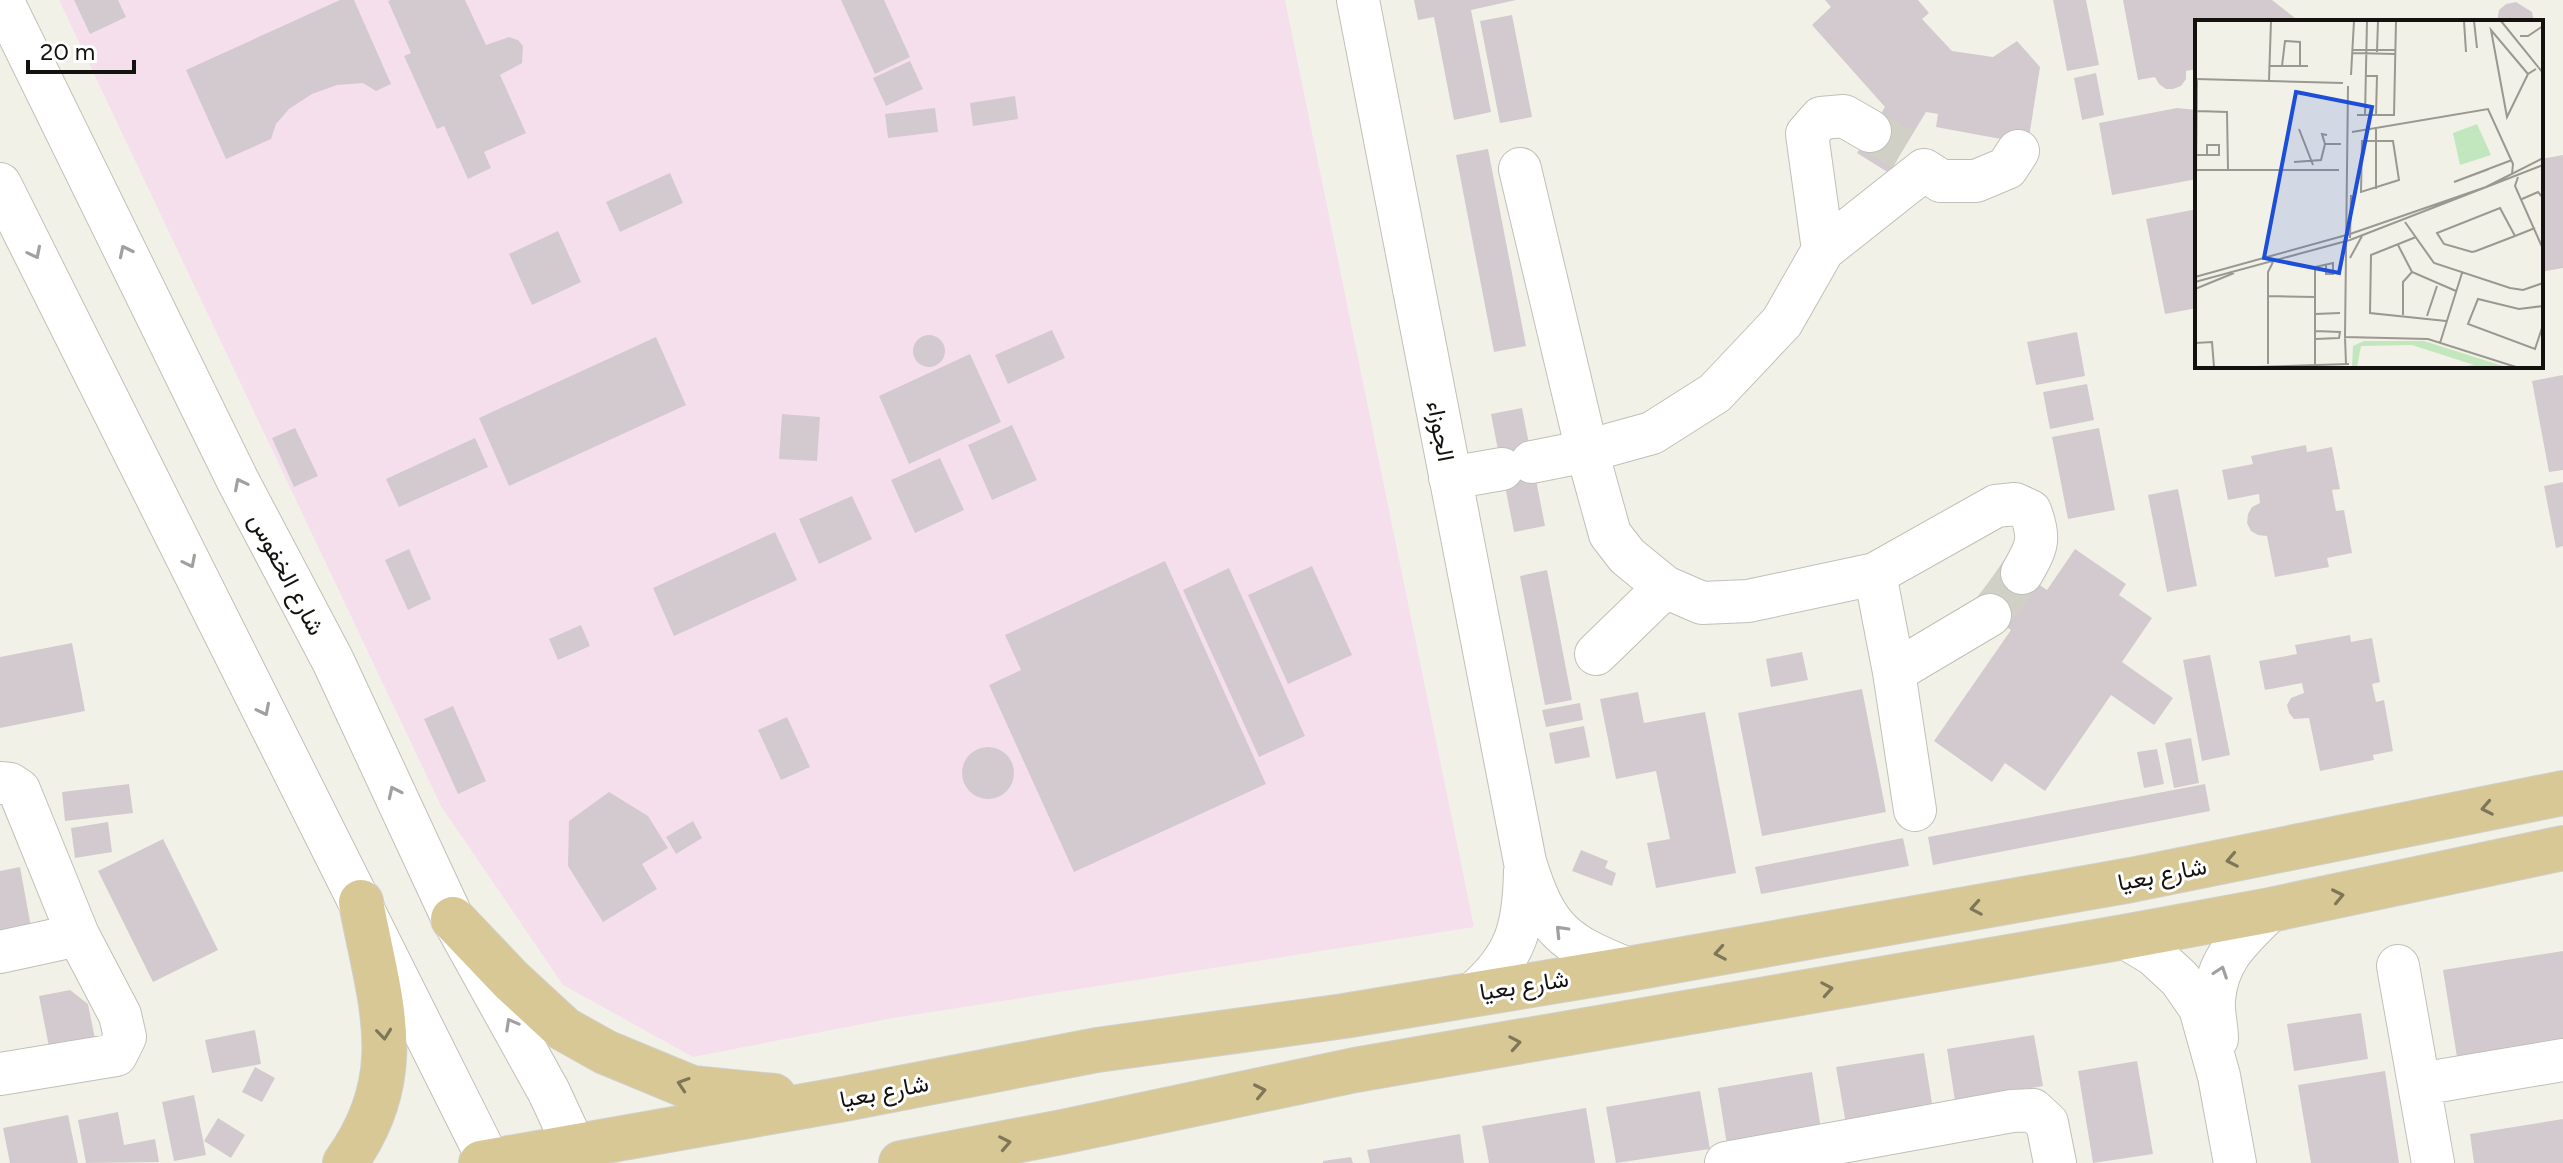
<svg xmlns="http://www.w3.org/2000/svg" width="2563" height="1163" font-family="Figtree,Vazirmatn,sans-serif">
<rect width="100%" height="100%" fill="#f2f1e8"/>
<path fill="#f5dfed" d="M59 0H1285L1474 927 893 1018 693 1057 563 985 441 806Z"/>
<path fill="#d3cacf" d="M74 0H118L126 17 90 34Z
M340 0H354L391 84 376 91 363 83 337 85 312 94 289 109 276 124 271 139 226 159 186 70Z
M391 0H465L486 45 509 37 518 40 523 46 522 63 500 75 526 133 484 152 491 168 468 179 444 126 437 129 404 56 411 53 388 1Z
M841 0H884L910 57 875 74Z
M1414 0H1516L1471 10 1491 112 1454 120 1434 17 1418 20Z
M1825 0H1918L1929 13 1922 19 1952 51 1993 57 2017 41 2040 67 2028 144 1936 127 1938 114 1926 112 1889 173 1857 153 1885 107 1812 25 1831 7Z
M2053 0H2086L2099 65 2067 71Z
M2123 0H2272L2300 22H2197V69L2186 71V79L2181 86 2173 89H2166L2159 84 2155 77 2138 80Z
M2516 2 2532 12 2534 22H2497L2499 10 2506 4Z
M1512 15 1532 117 1500 123 1480 21Z
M910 61 923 89 886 106 873 78Z
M2096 73 2104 115 2082 120 2074 78Z
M1015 96 1018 119 973 126 970 103Z
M935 108 938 132 888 138 885 114Z
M2177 108 2197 110V179L2112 195 2099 123Z
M1488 149 1526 346 1494 352 1456 155Z
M2563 155V268L2541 272V159Z
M670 173 683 203 620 232 606 202Z
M2197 209V308L2165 314 2146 219Z
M558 231 581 282 532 305 509 254Z
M1052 330 1065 358 1008 384 995 355Z
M2077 332 2085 376 2036 385 2027 342Z
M913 351a16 16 0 1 1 32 0a16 16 0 1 1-32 0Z
M656 337 686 405 509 486 479 418Z
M970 354 1001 422 909 464 879 396Z
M2563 375V470L2549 472 2532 381Z
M2087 384 2094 420 2050 429 2043 392Z
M1522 408 1545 526 1514 532 1491 414Z
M782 414 820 417 817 461 779 459Z
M1012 425 1037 480 992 500 968 445Z
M295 428 318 476 294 487 272 438Z
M2099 428 2115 510 2068 519 2052 437Z
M475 438 488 467 399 507 386 479Z
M2306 445 2307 452 2332 447 2340 489 2332 490 2336 511 2344 510 2352 553 2327 558 2329 567 2275 577 2267 536 2258 535 2251 531 2247 523 2248 514 2252 507 2260 503 2259 494 2228 500 2222 470 2253 464 2251 456Z
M940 458 964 510 915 533 891 480Z
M2563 482V546L2556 548 2544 486Z
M2178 489 2197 586 2167 592 2148 495Z
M852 496 872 539 819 564 799 519Z
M775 532 797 580 674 636 653 588Z
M409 549 431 599 408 610 385 560Z
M2075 549 2126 584 2119 595 2152 618 2122 662 2173 698 2154 725 2111 695 2045 791 2005 763 1992 782 1934 741 2011 630 1974 604 2004 560 2047 590Z
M1165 561 1266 784 1074 872 989 685 1021 670 1005 635Z
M1312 566 1352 655 1288 684 1248 595Z
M1229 568 1305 736 1259 757 1183 590Z
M1547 570 1572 700 1545 705 1520 576Z
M581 625 590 646 558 660 549 639Z
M2350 635 2351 642 2372 638 2380 682 2372 684 2376 702 2384 700 2393 751 2373 755 2374 760 2320 771 2309 718 2294 719 2289 713 2287 705 2291 698 2304 693 2302 683 2265 690 2259 661 2297 654 2295 645Z
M72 643 85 711 0 728V657Z
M1802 652 1808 680 1771 687 1766 659Z
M2210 655 2230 755 2202 761 2183 660Z
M1862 689 1886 812 1762 836 1738 713Z
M1638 692 1644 723 1705 712 1736 873 1656 888 1647 843 1670 839 1656 771 1616 779 1600 699Z
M1580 703 1583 720 1546 727 1542 710Z
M453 706 486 781 458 794 424 719Z
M787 717 810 767 781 780 758 730Z
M1584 726 1590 757 1555 764 1549 733Z
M2191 738 2199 783 2174 788 2165 743Z
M962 773a26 26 0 1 1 52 0a26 26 0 1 1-52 0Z
M2157 749 2164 784 2144 788 2137 752Z
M129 784 133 813 65 821 62 792Z
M2205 784 2210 811 1933 865 1928 837Z
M609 792 648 816 668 848 642 864 657 889 603 922 568 866 569 821Z
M693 821 702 838 676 854 666 837Z
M108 822 112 852 75 858 71 828Z
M1903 838 1909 866 1761 894 1755 867Z
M163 839 218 950 153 982 98 871Z
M1581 850 1608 861 1605 868 1616 873 1612 886 1572 871Z
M20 867 31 927 0 933V871Z
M2563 951V1040L2457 1057 2443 970Z
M70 990 88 1004 95 1039 49 1047 39 996Z
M2361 1013 2368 1059 2294 1071 2287 1024Z
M255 1030 261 1064 212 1073 205 1040Z
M2034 1035 2043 1086 1955 1101 1947 1049Z
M1924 1053 1933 1110 1846 1124 1836 1067Z
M2137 1061 2153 1154 2093 1163 2078 1071Z
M255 1067 275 1078 262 1102 242 1092Z
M2385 1071 2399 1163H2311L2298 1085Z
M1812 1072 1821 1129 1727 1145 1718 1088Z
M1700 1091 1710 1149 1616 1163 1606 1107Z
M194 1095 206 1155 174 1161 162 1102Z
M1586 1108 1595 1163H1489L1482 1126Z
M118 1112 124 1145 155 1139 159 1162 86 1163 78 1120Z
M68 1115 78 1163H10L3 1128Z
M218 1118 245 1135 231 1158 204 1141Z
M2563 1119V1163H2474L2470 1134Z
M1460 1134 1464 1163H1370L1367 1150Z
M1351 1157 1353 1163H1323V1161Z"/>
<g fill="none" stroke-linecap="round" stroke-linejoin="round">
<path stroke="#d1d0c7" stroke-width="42" stroke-dasharray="42 21" stroke-linecap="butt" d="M1870 131 1903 149
M1990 615 2022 573"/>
<g stroke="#c1c0b7" stroke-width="44">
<path id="minor" d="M2 0 238 481 333 661 453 919 549 1092 582 1163
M1358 0 1525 862C1546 930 1563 943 1628 969
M1520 169 1587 451 1610 534 1627 556 1665 587 1702 603 1748 601 1875 574
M0 184 490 1163
M1823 250 1807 134 1821 118 1844 116 1870 131
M1532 462 1587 451 1652 433 1715 393 1782 322 1823 250 1924 170 1941 181H1976L2007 168 2018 151
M1450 478 1502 469
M1596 654 1665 587
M1894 672 1990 615
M0 783 10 784 19 790 78 935 120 1015 125 1037 116 1055 0 1074
M1915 810 1894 672 1875 574 1996 506 2015 504 2030 511C2041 539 2037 547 2022 573
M2124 937 2154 955 2180 979 2200 1008 2219 1076 2235 1163
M0 952 78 935
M2398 966 2433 1163
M1474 993C1517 956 1524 926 1525 871
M2217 1039C2217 1026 2213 1013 2214 1000 2217 958 2242 938 2270 910
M2420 1084 2563 1060
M1726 1163 2012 1111 2033 1110 2047 1123 2055 1163"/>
</g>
<g stroke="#d0d0cf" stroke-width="46">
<path id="major" d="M453 919 512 981 564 1029 605 1052 692 1088 774 1096
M345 1163C410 1074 379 1000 361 902
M481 1163 844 1099 1097 1050 1344 1016 1628 969 2131 880 2563 793
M901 1163 1062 1132 1355 1070 2124 937 2270 910 2563 848"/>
</g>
<use href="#minor" stroke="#fff" stroke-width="42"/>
<use href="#major" stroke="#d7c895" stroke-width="44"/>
</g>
<defs><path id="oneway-chevron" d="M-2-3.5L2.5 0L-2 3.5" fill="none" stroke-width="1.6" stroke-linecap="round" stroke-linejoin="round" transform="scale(2)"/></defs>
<g stroke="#a1a09f">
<use href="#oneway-chevron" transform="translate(125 251) rotate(-116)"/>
<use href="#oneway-chevron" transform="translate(35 253) rotate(63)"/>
<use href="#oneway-chevron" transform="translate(240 484) rotate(-117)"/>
<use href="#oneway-chevron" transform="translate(190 562) rotate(63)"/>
<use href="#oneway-chevron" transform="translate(264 710) rotate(63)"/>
<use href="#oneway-chevron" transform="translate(394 792) rotate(-115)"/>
<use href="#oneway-chevron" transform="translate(1561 931) rotate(-134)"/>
<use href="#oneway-chevron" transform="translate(2221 972) rotate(-71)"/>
<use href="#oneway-chevron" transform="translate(511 1024) rotate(-119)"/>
</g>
<g stroke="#7f7659">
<use href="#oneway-chevron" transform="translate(2487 808) rotate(169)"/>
<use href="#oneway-chevron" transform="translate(2232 860) rotate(169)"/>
<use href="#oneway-chevron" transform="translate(2338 896) rotate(-12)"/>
<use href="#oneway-chevron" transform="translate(1976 908) rotate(170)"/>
<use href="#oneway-chevron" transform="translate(1720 953) rotate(170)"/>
<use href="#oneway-chevron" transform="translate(1827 989) rotate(-10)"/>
<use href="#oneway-chevron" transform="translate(384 1034) rotate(84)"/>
<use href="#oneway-chevron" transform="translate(1515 1043) rotate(-10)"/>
<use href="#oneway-chevron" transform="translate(683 1084) rotate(-162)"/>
<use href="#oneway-chevron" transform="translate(1260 1091) rotate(-12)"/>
<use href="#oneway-chevron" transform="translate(1005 1143) rotate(-11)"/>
</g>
<g text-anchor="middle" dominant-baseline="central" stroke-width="6" stroke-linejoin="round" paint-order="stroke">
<g font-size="24" fill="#13120f" stroke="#fff">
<text transform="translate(1441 431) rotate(79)">الجوزاء</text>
<text transform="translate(287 574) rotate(62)">شارع الخفوس</text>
<text transform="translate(2162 874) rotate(-11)">شارع بعيا</text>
<text transform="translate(1524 985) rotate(-9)">شارع بعيا</text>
<text transform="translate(884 1091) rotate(-11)">شارع بعيا</text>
</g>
</g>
<g transform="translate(2195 20)">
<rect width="348" height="348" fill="#f2f1e8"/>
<path d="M282 104 296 135 265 145 258 113ZM169 321H229L311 347H262L279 345 217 325 166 326 162 347H157L158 326Z" fill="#c2e6bd"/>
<path fill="none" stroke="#999891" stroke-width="2" d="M269 1 271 32M279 1 282 28M306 1 348 53M325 16H333L348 6M158 30H200M182 32 183 1M158 33 200 34M74 46H113M87 46 90 21 105 22V46M333 54 296 10 312 97 333 54 341 49M156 55 159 1M171 56H182L181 95M1 59 148 63M74 60 76 1M153 66 150 317 233 319 321 347M2 91 32 92 33 150M162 95H199L201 1M170 95 172 1M181 108V169M104 109 118 145M157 112 293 89 318 144 317 154M132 115 127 114 130 124H146M167 121H198L204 160 166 172ZM2 135H24V125H12V135M99 142 126 140 130 124M294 149 259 162 317 140M2 150H144M323 157 320 166 348 229M327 179 343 172 348 178M210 202 239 243 315 268 328 270 348 263M320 216 305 188 242 213 249 224 277 232 281 231 320 216 340 208M221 217 176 235 175 293 251 301M155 218 156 175M203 225 217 252 261 271M155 238 167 216M0 254 2 59M0 257 155 214 291 167 348 138M0 262 155 220 348 145M0 269 39 253M73 276 120 277M348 286 324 289 283 279 273 304 340 329 348 305M120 294 145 293M208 295V262L217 252M232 296 242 266M120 311 145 312 144 318 120 319M150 317 151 344M0 323 17 322 19 347M245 323 267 253M73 344V252L78 242M120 344V247L138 243V254H131V245M61 347 154 344"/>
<path fill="#1d4ed8" fill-opacity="0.15" stroke="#1d4ed8" stroke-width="4" d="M101 72 177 87 144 253 69 238Z"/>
<rect width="348" height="348" fill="none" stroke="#13120f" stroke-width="4"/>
</g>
<path d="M28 60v12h106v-12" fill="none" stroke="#13120f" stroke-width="4"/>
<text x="40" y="60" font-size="24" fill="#13120f" stroke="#ffffff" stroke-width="6" paint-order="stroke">20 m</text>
</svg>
